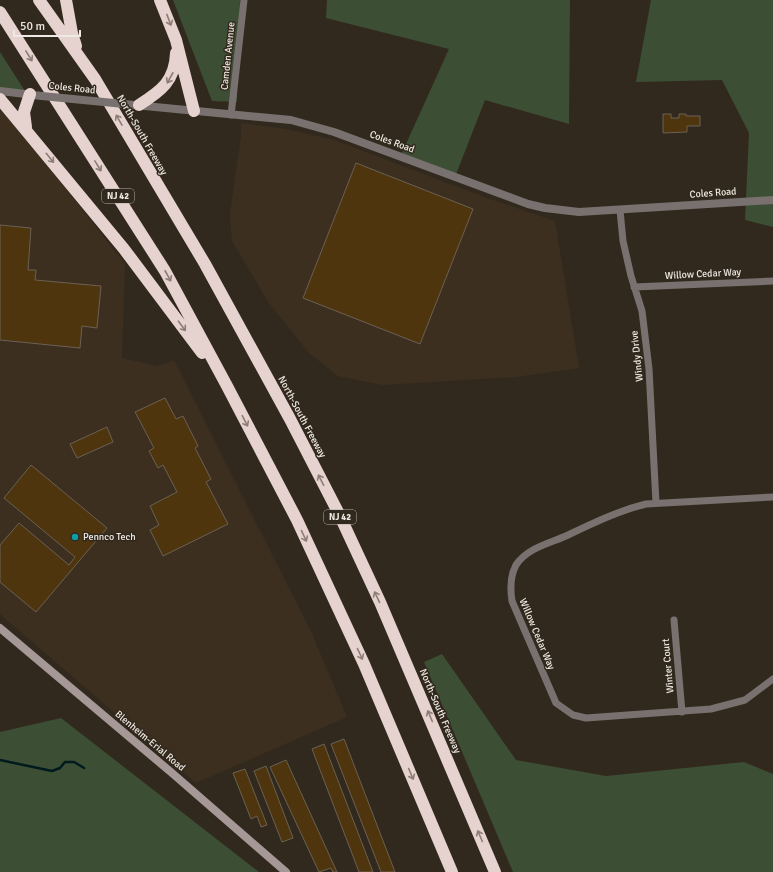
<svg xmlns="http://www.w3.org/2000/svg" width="773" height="872" font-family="Signika,sans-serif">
<rect width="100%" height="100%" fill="#32291e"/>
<path fill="#3c2f1f" d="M0 105 125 264 122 358 157 366 174 360 313 636 347 717 196 783 0 614Z
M241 123 286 129 334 140 487 198 555 221 579 368 516 377 383 385 338 376 309 353 269 303 232 241 230 213 241 136Z"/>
<path fill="#3c4e33" d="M173 0H240L237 102 212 101Z
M327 0H570L569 124 485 100 455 177 401 155 449 49 326 18Z
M651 0H773V227L745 220 749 133 722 80 636 82Z
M0 52 25 91 10 90 0 103Z
M442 654 516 760 606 776 744 762 773 774V872H513L424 662Z
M61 718 259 872H0V732Z"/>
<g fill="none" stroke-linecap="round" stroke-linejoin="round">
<path stroke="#001a1e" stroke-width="2.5" d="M0 760 52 771 60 768 65 762H74L84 768"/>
</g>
<path fill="#4f350e" stroke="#6a6154" d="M663 114H671V118H679V114H686V116H700V126H687V132L663 133Z
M356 163 473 209 420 344 303 298Z
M0 225 31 228 28 270H36L35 280 101 286 97 328 82 326 80 348 0 340Z
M165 398 176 419 183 416 198 446 195 448 211 479 206 482 228 524 163 556 150 530 159 525 150 506 177 492 163 465 158 468 149 451 154 448 135 412Z
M107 427 113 442 77 458 70 444Z
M31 465 107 528 36 612 0 582V545L19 523 69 565 75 557 4 498Z
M344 739 395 872H381L331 744Z
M324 744 373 872H359L312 749Z
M286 760 337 872H333L331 868 319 872 270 767Z
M266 766 293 838 282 842 254 771Z
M245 769 267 825 261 827 257 816 251 819 233 773Z"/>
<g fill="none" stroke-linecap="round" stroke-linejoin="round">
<path stroke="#79716f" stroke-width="7" d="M231 115 244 0
M620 210 623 241 631 276 642 311 649 369 656 503
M634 287 773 281
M773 497 646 504C618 511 593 523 566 536 550 543 527 548 516 565 510 576 510 588 512 601L556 703 573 715 586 718 711 709 745 700 773 679
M674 620 682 712"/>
<path stroke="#79716f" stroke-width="8" d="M0 91 42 96
M124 104 291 120 334 132 528 204 545 208 579 212 773 200"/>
<path stroke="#a59896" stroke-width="8" d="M0 628 172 773 286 872"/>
<path stroke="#e6d2ce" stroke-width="12" d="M39 0 95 79 205 264 290 419 339 514 380 602 495 872
M66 0 72 33 76 46
M160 0 176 40 194 111
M0 12 165 271 227 386 297 520 364 664 452 872
M0 99 124 249 202 353
M139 105C161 91 175 81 176 53
M26 127 24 112 30 94"/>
<path stroke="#79716f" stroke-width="8" d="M42 96 124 104"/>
</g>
<defs><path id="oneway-shaft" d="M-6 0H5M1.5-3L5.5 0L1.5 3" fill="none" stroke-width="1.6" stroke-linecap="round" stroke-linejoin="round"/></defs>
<g stroke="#8c7e76">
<use href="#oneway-shaft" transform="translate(169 20) rotate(69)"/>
<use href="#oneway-shaft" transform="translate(29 56) rotate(58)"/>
<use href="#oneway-shaft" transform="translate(170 78) rotate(119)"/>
<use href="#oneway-shaft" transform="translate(119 120) rotate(-120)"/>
<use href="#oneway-shaft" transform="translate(50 158) rotate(51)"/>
<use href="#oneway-shaft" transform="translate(98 166) rotate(58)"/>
<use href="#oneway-shaft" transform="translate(168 276) rotate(61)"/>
<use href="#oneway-shaft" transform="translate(182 326) rotate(53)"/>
<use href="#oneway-shaft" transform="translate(245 421) rotate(63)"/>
<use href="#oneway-shaft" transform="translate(321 480) rotate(-117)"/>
<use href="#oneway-shaft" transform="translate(304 536) rotate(65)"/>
<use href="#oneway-shaft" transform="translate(377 597) rotate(-115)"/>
<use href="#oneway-shaft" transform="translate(360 654) rotate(65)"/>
<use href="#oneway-shaft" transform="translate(430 716) rotate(-113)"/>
<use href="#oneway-shaft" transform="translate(411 774) rotate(67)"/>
<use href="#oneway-shaft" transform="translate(480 836) rotate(-113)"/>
</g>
<circle fill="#0f9aa8" stroke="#32291e" stroke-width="1.5" cx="75" cy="537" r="4"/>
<g text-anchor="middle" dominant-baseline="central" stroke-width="3" stroke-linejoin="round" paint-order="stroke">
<g fill="#32291e" stroke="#b6afa7" stroke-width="1">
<rect x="102" y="189" width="32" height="14" rx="3"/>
<rect x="324" y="510" width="32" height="14" rx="3"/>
</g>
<g font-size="9" font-weight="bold" fill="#eee9e2">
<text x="118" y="196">NJ 42</text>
<text x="340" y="517">NJ 42</text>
</g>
<g font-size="10" fill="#eee9e2" stroke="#32291e">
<text transform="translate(228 56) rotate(-84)">Camden Avenue</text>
<text transform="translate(72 88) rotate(6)">Coles Road</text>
<text transform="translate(142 135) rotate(60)">North-South Freeway</text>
<text transform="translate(392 142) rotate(20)">Coles Road</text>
<text transform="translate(713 193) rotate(-4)">Coles Road</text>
<text transform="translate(703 274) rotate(-3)">Willow Cedar Way</text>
<text transform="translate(637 356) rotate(-96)">Windy Drive</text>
<text transform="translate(302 417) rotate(62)">North-South Freeway</text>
<text transform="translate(537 634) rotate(67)">Willow Cedar Way</text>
<text transform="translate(668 666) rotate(-95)">Winter Court</text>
<text transform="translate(440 711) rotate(67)">North-South Freeway</text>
<text transform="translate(150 741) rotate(40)">Blenheim-Erial Road</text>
</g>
<g font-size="10" fill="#eee9e2" stroke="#32291e" text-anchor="start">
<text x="83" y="537">Pennco Tech</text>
</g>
</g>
<path d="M14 30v6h66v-6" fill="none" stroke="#eee9e2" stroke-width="2"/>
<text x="20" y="30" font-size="12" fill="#eee9e2" stroke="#32291e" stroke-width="3" paint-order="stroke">50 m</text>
</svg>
